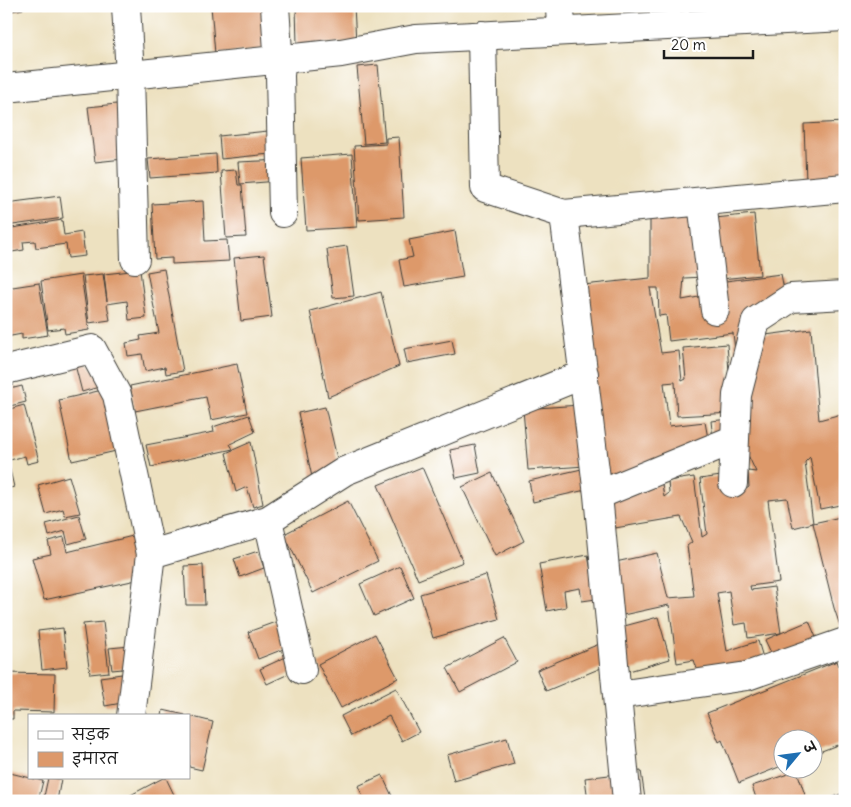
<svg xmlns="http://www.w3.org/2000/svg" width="851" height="807" font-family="Delius,'Playpen Sans Deva',sans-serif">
<rect width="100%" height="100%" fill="#fff"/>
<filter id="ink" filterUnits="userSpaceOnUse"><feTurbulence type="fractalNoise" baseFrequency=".02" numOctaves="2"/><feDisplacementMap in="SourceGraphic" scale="10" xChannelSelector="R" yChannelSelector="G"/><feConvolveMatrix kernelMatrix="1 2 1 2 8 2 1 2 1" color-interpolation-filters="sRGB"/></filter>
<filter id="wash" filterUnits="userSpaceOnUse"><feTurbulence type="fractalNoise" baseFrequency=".0096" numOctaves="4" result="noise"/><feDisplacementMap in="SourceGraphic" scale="20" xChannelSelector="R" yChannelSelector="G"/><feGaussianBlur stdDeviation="1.12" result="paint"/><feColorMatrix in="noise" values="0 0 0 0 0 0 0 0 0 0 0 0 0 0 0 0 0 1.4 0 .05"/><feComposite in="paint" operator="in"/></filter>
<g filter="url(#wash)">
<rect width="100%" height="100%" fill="#ede1c0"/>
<g id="blocks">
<path fill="#dd996b" d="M6 6H23V9L6 12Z
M211 6H273L276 49 215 54Z
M296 6H354L356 42 297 45Z
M378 65 385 142 364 144 357 67Z
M126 103 133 158 95 162 88 107Z
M845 122V181L806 182 804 124Z
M278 130 280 153 221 159 219 136Z
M399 137 404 217 359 220 354 146 386 144V138Z
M216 154 217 173 150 178 148 159Z
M352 154 357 227 306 230 301 158Z
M283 160 279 181 240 184 238 162Z
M236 170 238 185H242L246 237 226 238 221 171Z
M60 196 63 218 6 226V203Z
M203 201 205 241 227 240 229 261 172 264V258L155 259 152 204Z
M650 214H699L704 277 684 278 682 300 710 295 718 282 781 274 785 295 737 368 733 333 669 341 666 315 659 316 658 288H650L661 353 679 351 682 381 686 379 683 348 727 344 732 413 677 416 675 382 664 383 669 426 705 422 709 444 603 487 583 285 650 278Z
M754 214 760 275 721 279 715 218Z
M62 220 64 235 82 232 85 256 68 258 66 244 36 248 35 241 23 242 24 250 6 253V229Z
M455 231 463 277 404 287 399 260 413 257 409 240Z
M347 246 354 296 333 298 327 249Z
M264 255 272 317 241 321 234 258Z
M164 269 183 371 166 374 165 367 145 371 142 354 128 356 126 343 141 340 140 336 159 333 147 272Z
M140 270 146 318 129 320 127 301 107 304 110 320 89 323 83 276 103 274 107 301 104 274Z
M81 275 89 330 65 334 64 328 48 330 41 281Z
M39 283 48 335 22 339V334L6 337V288Z
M381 292 399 366 328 397 310 311Z
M811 329 819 420 845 413V504L820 509 810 457 805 462 813 523 793 528 787 498 768 500 779 582 750 586 751 590 774 587 781 633 809 621 818 642 775 661 765 640 781 633 748 638 746 623 734 625 729 591 717 593 727 651 758 641 764 661 701 681 694 660 677 663 669 605 623 615 611 563 657 553 668 598 694 596 687 546 692 542 681 517 609 529 604 497 617 491 662 484 664 497 669 493 668 481 694 477 702 537 707 534 700 479 728 475 739 494 749 487 748 471 756 472 748 455 741 394 758 336Z
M452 340 455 354 407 363 404 349Z
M71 349 109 384 82 392Z
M237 364 247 413 211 420 206 397 135 411 130 386Z
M10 374 14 388 22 386 26 402 6 407V375Z
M111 388 125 449 72 461 59 400Z
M24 405 39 461 27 464 25 456 10 460 6 444V410Z
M580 405 585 466 528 470 523 409Z
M325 407 340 471 312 477 298 413Z
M249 415 255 432 230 444 233 449 151 467 146 445 214 432 213 427Z
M729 419 731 437 713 439 711 421Z
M251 442 263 504 253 507 247 487 236 492 226 453Z
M475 445 480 473 456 478 450 450Z
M6 453 14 487 6 489Z
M422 467 463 562 418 580 378 485Z
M586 468 590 489 533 502 529 481Z
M492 473 524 541 495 556 462 487Z
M69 476 80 513 65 516 63 509 46 514 38 485Z
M348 501 378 561 313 593 284 534Z
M79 515 86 539 68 544 65 531 49 536 46 524Z
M845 516V637H844L834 608 813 523Z
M145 533 155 576 44 600 32 558 51 554 48 541 64 537 67 552Z
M258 551 264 568 240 577 234 559Z
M588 555 596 599 582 601 580 588 564 591 566 607 547 611 539 564Z
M203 565 205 605H186L184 566Z
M400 566 414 598 374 616 360 584Z
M486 575 499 619 433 638 420 594Z
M289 617 299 643 258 659 248 632Z
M658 617 670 659 629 671 617 628Z
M103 622 109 672 90 674 83 624Z
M63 628 67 667 42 670 38 631Z
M375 634 398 678 341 708 318 664Z
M504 638 517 662 460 692 447 668Z
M604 642 613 663 546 691 537 670Z
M141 645 144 667 112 670 109 648Z
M301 650 308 665 267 684 260 669Z
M837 661 845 681V742L814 754V740H784V765L739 783 722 740 719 742 707 713Z
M6 673 55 674 54 712 13 711V719H6Z
M129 673 133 701 105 706 100 677Z
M396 688 419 732 402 741 389 716 351 736 341 716Z
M163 710 185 715V716H162Z
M189 716 213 722 202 770 189 767Z
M507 738 514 764 454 781 447 755Z
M641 771 645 799 630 801H588L585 778Z
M797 771 807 801H757L752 786Z
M6 772 43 781 38 801H6Z
M382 775 392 796 383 801H365L358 786Z
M48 778 61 779 57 801H43Z
M163 778H166L177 801H124L123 799Z
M845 792V801H825Z"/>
</g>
</g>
<g filter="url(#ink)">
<use href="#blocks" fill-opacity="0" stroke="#3b3a35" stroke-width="1"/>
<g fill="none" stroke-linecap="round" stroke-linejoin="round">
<g stroke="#3b3a35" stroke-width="30">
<path id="minor" d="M126 6 130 75 135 259
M275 6 278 51 282 59 280 75 283 213
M560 6 561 31
M482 35 485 188 564 214 598 495 627 801
M6 88 341 53 416 39 845 17
M702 202 715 310
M564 214 845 188
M6 370 92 349 117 395 151 554 131 716
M733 483 737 395 756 321 791 298 845 295
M598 495 735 439
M268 520 302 670
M151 554 268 520 345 471 584 374
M618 695 747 676 845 642"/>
</g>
<use href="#minor" stroke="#fff" stroke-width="28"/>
</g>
</g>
<rect width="851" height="807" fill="none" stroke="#fff" stroke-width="25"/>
<rect x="28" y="714" width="162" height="65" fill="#ffffff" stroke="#a4a4a4"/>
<rect x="38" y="731" width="25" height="8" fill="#ffffff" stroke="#a4a4a4"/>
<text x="72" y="740" font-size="15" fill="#1c1c1c">सड़क</text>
<rect x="38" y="752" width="25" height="15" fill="#dd996b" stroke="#a4a4a4"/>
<text x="72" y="764" font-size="15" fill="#1c1c1c">इमारत</text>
<g transform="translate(798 754) rotate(61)"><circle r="24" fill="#ffffff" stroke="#a4a4a4"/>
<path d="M0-4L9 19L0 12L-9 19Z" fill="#1f6fb2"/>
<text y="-8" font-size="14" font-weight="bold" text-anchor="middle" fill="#1c1c1c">उ</text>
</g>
<path d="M664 50v8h89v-8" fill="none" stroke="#1c1c1c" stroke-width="2.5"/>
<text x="671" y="50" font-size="15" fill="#1c1c1c" stroke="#ffffff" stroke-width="4" paint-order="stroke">20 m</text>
</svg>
